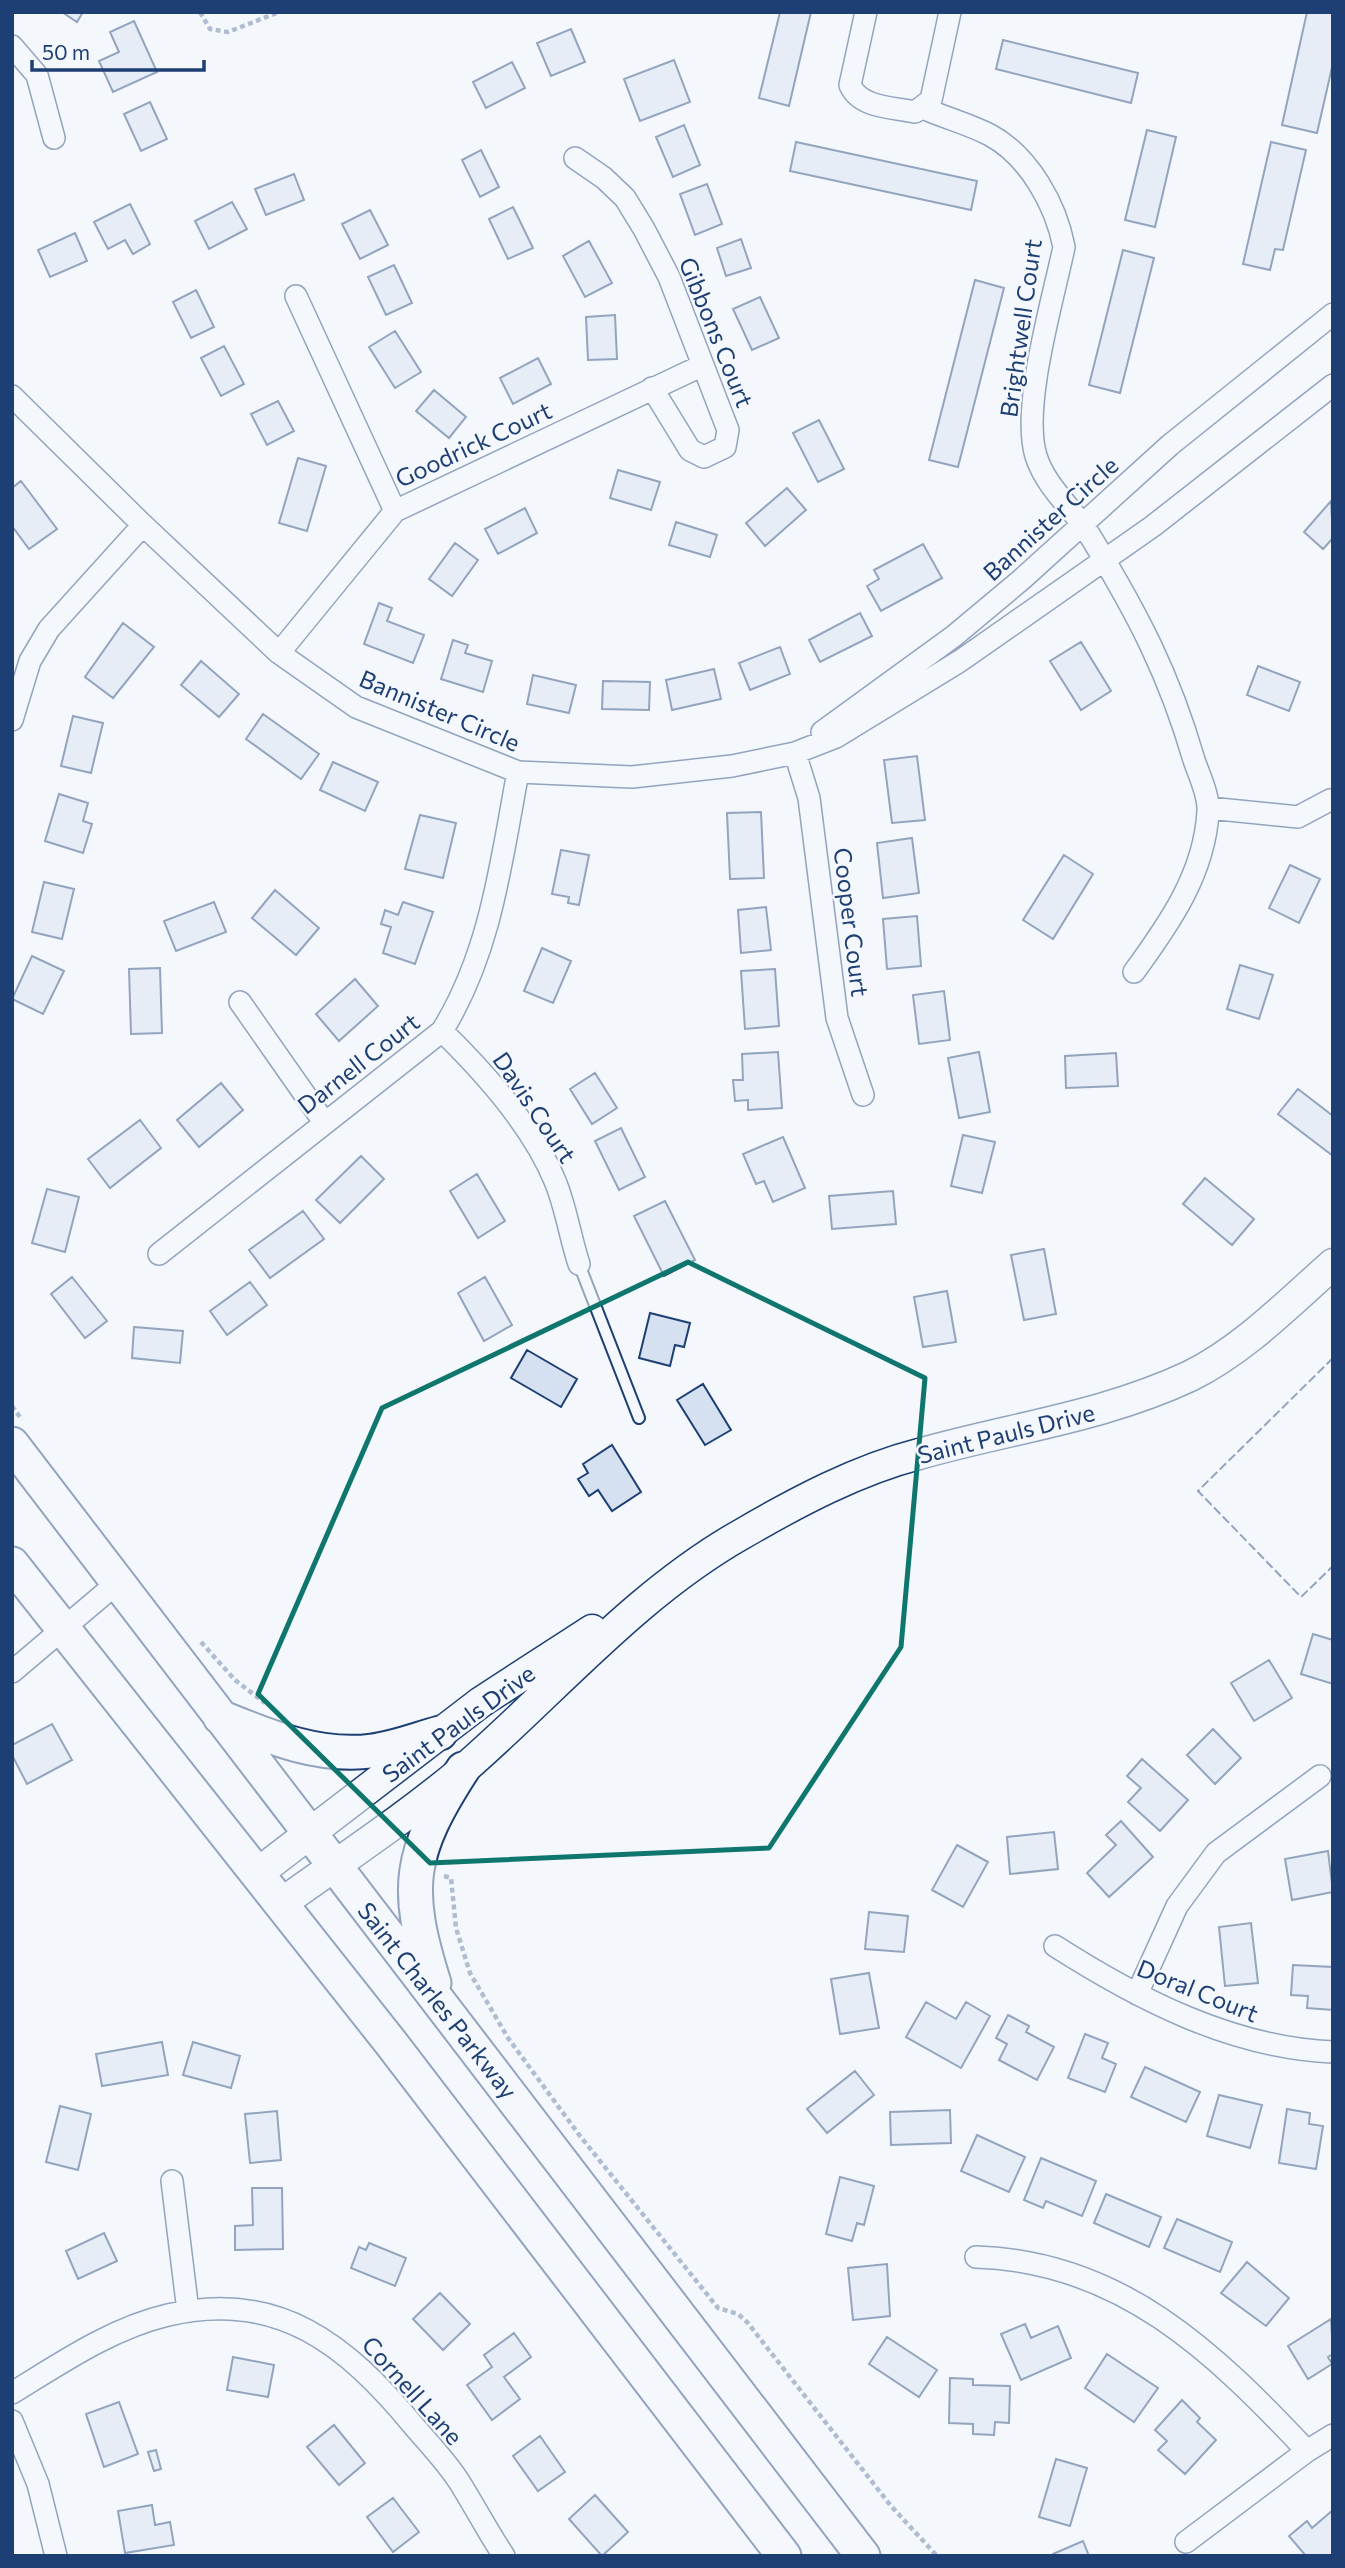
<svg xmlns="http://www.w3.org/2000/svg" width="1345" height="2568" font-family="Commissioner,sans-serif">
<rect width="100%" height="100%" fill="#f4f7fb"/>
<path fill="#d5e0f0" stroke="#1d3f73" stroke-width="2" d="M62 12H83L77 22Z
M780 12H811L789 106 759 98Z
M1307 12H1333V63L1317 133 1282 125Z
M134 21 157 72 113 92 99 61 119 52 110 32Z
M571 29 585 62 551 76 537 43Z
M1003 40 1138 73 1131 103 996 69Z
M674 60 690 102 640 121 624 79Z
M512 62 525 88 486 108 473 82Z
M150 102 167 139 141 151 124 114Z
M684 125 700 165 673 177 656 137Z
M1147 130 1176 137 1155 227 1125 220Z
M796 142 977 181 971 210 790 171Z
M1271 142 1306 150 1283 250 1275 249 1270 270 1243 264Z
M481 150 499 187 480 197 462 160Z
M294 174 304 200 266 215 255 189Z
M707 184 722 224 695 235 680 194Z
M232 202 247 229 209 249 195 221Z
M130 204 150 244 133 254 125 240 108 249 94 222Z
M513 207 533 248 508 259 489 219Z
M370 210 388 245 360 259 342 224Z
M75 233 87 261 50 277 38 250Z
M741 239 751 268 726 276 717 248Z
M589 241 612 283 585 297 563 256Z
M1123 250 1154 258 1120 393 1089 385Z
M394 265 412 303 386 315 368 277Z
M975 280 1004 288 958 467 929 460Z
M196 290 214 327 191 338 173 302Z
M760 297 779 338 752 350 733 309Z
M615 315 617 359 588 360 586 317Z
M395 331 421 372 395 388 369 347Z
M224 346 244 384 221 396 201 358Z
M538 358 551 384 513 404 500 378Z
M434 390 466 417 449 438 416 411Z
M278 401 294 431 267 445 251 414Z
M819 420 844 469 818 482 793 433Z
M298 458 326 466 307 531 279 523Z
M618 470 660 482 651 510 610 498Z
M21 481 57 529 29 549 12 526V488Z
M787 488 806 510 765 546 746 523Z
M1331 501 1333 538 1323 549 1304 532Z
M525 508 537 533 498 554 485 529Z
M676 522 717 535 710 557 669 545Z
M455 543 478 560 452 596 429 579Z
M923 544 942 578 881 611 867 586 879 579 874 570Z
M379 603 392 608 387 621 424 635 413 663 364 644Z
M860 613 872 636 820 662 809 640Z
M123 623 154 647 113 698 85 677Z
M453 640 468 645 465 653 492 661 483 692 441 679Z
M1081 642 1111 691 1081 710 1050 661Z
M780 647 790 674 750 690 739 663Z
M201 661 239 694 219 717 181 685Z
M1258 666 1300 682 1289 711 1247 695Z
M714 669 721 699 672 710 666 680Z
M533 675 576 685 569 713 527 704Z
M603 681 650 682 649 710 602 709Z
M263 714 319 754 301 779 246 739Z
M73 716 103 723 91 773 61 766Z
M917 756 925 820 892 823 884 760Z
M333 762 378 782 365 811 320 790Z
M59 794 88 803 83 821 92 824 83 853 45 841Z
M761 812 764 878 730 879 727 813Z
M420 815 456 823 443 878 405 869Z
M912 838 919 893 883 898 877 843Z
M561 850 589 855 579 905 568 903 569 897 552 894Z
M1064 855 1093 874 1053 939 1023 920Z
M1290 865 1320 879 1299 923 1269 908Z
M44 882 74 889 62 939 32 932Z
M275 890 319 928 296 955 252 918Z
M214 902 226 932 176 951 164 921Z
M403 902 433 912 415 964 383 953 391 927 381 924 385 910 398 915Z
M766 907 771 950 741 953 738 910Z
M917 916 921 966 887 969 883 919Z
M542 948 571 961 553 1003 524 991Z
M32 956 64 971 43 1014 12 999Z
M1240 965 1273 975 1259 1019 1227 1009Z
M160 968 162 1033 131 1034 129 969Z
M775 969 779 1026 745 1029 741 971Z
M355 979 378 1006 339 1041 316 1014Z
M944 991 950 1040 919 1044 913 995Z
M778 1052 782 1108 748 1110V1100L735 1101 733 1080H743L742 1054Z
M979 1052 990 1112 959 1118 948 1058Z
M1116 1053 1118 1086 1066 1088 1065 1056Z
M595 1073 617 1108 592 1124 570 1089Z
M221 1083 243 1110 199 1147 177 1120Z
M1298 1089 1333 1116V1156L1278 1114Z
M140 1120 161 1148 110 1188 88 1159Z
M621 1128 645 1177 619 1190 595 1141Z
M963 1135 995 1142 982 1193 951 1186Z
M783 1137 805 1188 773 1202 764 1181 756 1184 743 1154Z
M361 1156 384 1179 340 1223 316 1200Z
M477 1174 505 1221 478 1238 450 1191Z
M1205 1178 1254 1219 1232 1245 1183 1204Z
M47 1189 79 1197 65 1252 32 1243Z
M893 1191 896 1224 832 1229 829 1196Z
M665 1201 695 1260 664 1276 634 1216Z
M303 1211 324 1239 270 1278 249 1250Z
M1044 1249 1056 1314 1024 1320 1011 1255Z
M72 1277 107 1321 85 1338 51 1294Z
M485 1277 512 1325 484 1341 458 1293Z
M250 1282 267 1305 227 1335 210 1311Z
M947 1291 956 1342 923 1347 914 1297Z
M650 1313 690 1323 684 1347 675 1345 670 1366 639 1358Z
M134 1327 183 1331 180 1363 132 1358Z
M527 1350 577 1379 561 1407 511 1378Z
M703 1384 731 1430 705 1445 677 1400Z
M612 1445 641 1492 612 1511 598 1490 589 1496 578 1479 588 1473 583 1464Z
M1313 1634 1333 1640V1684L1301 1674Z
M1269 1660 1292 1698 1254 1721 1231 1683Z
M52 1724 72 1760 27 1784 12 1755V1745Z
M1213 1729 1241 1758 1215 1784 1187 1755Z
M1142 1759 1188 1800 1160 1831 1128 1802 1141 1788 1127 1776Z
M1121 1821 1153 1857 1109 1897 1087 1873 1116 1845 1106 1835Z
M1054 1832 1058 1869 1010 1874 1007 1837Z
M957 1845 988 1862 963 1907 932 1890Z
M1328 1851 1333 1892 1292 1900 1285 1859Z
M869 1912 908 1916 904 1952 865 1949Z
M1251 1923 1258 1983 1225 1986 1219 1927Z
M1293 1965 1333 1967V2010L1307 2008 1308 1996 1291 1995Z
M869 1973 879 2028 840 2034 831 1979Z
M926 2002 956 2019 966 2002 990 2016 961 2068 906 2037Z
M1008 2015 1029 2026 1026 2032 1054 2047 1037 2080 999 2060 1007 2044 996 2038Z
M1085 2034 1108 2043 1102 2058 1116 2064 1105 2092 1068 2078Z
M162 2042 168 2075 102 2086 96 2054Z
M193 2042 240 2056 231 2088 183 2075Z
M1145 2067 1200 2092 1186 2122 1131 2097Z
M855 2071 874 2095 827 2133 807 2109Z
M1219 2095 1262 2105 1250 2148 1207 2136Z
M60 2106 91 2114 78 2170 46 2162Z
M1287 2109 1310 2113 1309 2124 1323 2126 1316 2169 1279 2163Z
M950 2110 951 2143 891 2145 890 2112Z
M277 2111 281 2160 250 2163 245 2114Z
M977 2135 1025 2157 1009 2192 961 2171Z
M1041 2158 1096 2181 1082 2216 1046 2201 1043 2208 1024 2200Z
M840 2177 874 2186 864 2225 857 2223 852 2241 826 2234Z
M252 2188H282L283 2249 235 2250V2226L253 2225Z
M1106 2194 1161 2217 1149 2247 1094 2223Z
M1177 2219 1232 2242 1220 2272 1164 2248Z
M104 2233 117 2261 78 2279 66 2251Z
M369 2243 406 2258 395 2286 351 2268 359 2247 366 2250Z
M1247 2262 1289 2298 1266 2326 1221 2293Z
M887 2264 890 2316 853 2320 848 2268Z
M440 2293 470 2324 443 2350 413 2319Z
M1331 2319 1333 2354 1328 2357 1332 2364 1308 2379 1288 2346Z
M1025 2324 1031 2338 1058 2326 1071 2358 1021 2380 1001 2334Z
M514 2333 531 2357 504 2377 520 2399 492 2420 467 2385 492 2367 484 2355Z
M887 2337 937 2370 919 2397 869 2364Z
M1107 2354 1158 2388 1134 2422 1085 2388Z
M233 2357 274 2365 268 2397 227 2390Z
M950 2378 973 2379V2385L1010 2386 1009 2423 995 2422 994 2435 973 2434V2424L949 2423Z
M1182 2400 1200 2418 1197 2422 1216 2440 1185 2474 1158 2450 1167 2441 1155 2430Z
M119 2402 138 2454 104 2467 86 2414Z
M334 2425 365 2463 339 2485 307 2447Z
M540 2436 565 2472 538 2491 513 2456Z
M156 2450 161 2469 154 2471 148 2452Z
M1056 2459 1087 2468 1070 2526 1039 2517Z
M595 2495 628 2532 602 2556 569 2519Z
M393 2498 419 2532 393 2552 367 2517Z
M152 2505 155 2525 170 2522 174 2545 125 2553 118 2511Z
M1333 2510V2556H1306L1289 2536 1307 2521 1312 2528Z
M1083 2541 1089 2556H1053V2554Z"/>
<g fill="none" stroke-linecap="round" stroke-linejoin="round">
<g stroke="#1d3f73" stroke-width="14">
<path id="lane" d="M579 1264 639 1418"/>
</g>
<g stroke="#1d3f73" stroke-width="24">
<path id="street" d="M866 12 850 85C860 108 892 107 915 112L931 100 950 12
M12 46 37 75 54 138
M923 108C945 118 969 124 990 135 1029 156 1056 205 1064 247 1053 300 1021 407 1036 456 1046 488 1075 510 1092 539 1138 615 1169 674 1194 760 1199 775 1209 795 1208 811 1205 873 1169 924 1134 972
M575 158 604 178 625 198 644 229 669 277 728 430 725 447 704 457 690 450 652 388
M296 296 395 511
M12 396 143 525 279 653 356 707 518 772 632 777 732 766 795 753 836 737 960 661 1153 526 1333 385
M279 653 395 511 701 366
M12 720 30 661 49 629 143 525
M822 732 954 636 1021 580 1170 445 1333 314
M795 753 809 798 837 1018 863 1095
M1209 808 1298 817 1330 800
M240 1002 324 1122
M442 1031C483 1071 533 1127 555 1181 566 1207 570 1237 579 1264
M159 1254 442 1031C491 952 501 862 518 772
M12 1672 117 1583
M1055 1946C1138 1999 1232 2048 1333 2052
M1137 1994 1177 1906 1216 1853 1320 1776
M172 2181 188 2311
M976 2257C1120 2261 1214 2352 1307 2451
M12 2393C61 2363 112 2328 168 2315 278 2289 347 2345 413 2425 429 2444 447 2462 460 2483 475 2507 488 2532 504 2556
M12 2421 38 2484 56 2556
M1186 2542 1307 2451 1333 2435"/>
</g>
<g stroke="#1d3f73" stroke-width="33">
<path id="secondary" d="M258 1873 481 1702 592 1630
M282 1903C343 1859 407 1817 464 1769 555 1690 636 1594 742 1534 797 1502 857 1470 919 1454 1010 1428 1103 1417 1190 1376 1243 1350 1289 1303 1333 1264"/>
</g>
<g stroke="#1d3f73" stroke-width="37">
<path id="primary" d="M12 1444 863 2556
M12 1564 391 2043 784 2556
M220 1717C269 1737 319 1758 372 1751 395 1748 418 1739 440 1733
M434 1983C404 1888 408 1854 463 1769"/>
</g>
<path stroke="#5e769c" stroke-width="4.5" stroke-dasharray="5 3.5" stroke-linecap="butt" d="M200 12 210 29 228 32 279 12
M12 1406 22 1420
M201 1642 235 1680 265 1703
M444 1876 451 1878 456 1928 470 1973 508 2038 580 2136 718 2308 738 2314 747 2322 891 2506 937 2556"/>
<use href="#lane" stroke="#f4f7fb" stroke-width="10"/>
<use href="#street" stroke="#f4f7fb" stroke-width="21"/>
<use href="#secondary" stroke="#f4f7fb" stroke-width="30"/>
<use href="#primary" stroke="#f4f7fb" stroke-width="33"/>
<path stroke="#1d3f73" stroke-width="2" stroke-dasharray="9 3.5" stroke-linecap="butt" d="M1333 1358 1198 1491 1301 1597 1333 1566"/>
</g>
<path d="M0 0H1345V2568H0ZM688 1262 925 1378 901 1647 769 1848 430 1863 258 1694 382 1408Z" fill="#f4f7fb" fill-opacity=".55" fill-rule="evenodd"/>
<path fill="none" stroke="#0f766e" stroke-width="5" stroke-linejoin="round" d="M688 1262 925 1378 901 1647 769 1848 430 1863 258 1694 382 1408Z"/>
<g text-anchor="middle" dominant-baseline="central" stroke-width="5" stroke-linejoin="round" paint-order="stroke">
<g font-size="24" fill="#1d3f73" stroke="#f4f7fb">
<text transform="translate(1020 328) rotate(-82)">Brightwell Court</text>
<text transform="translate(717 332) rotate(68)">Gibbons Court</text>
<text transform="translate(473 444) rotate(-25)">Goodrick Court</text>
<text transform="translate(1050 518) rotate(-42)">Bannister Circle</text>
<text transform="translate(440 710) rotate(23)">Bannister Circle</text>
<text transform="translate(852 922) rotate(83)">Cooper Court</text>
<text transform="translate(358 1063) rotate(-38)">Darnell Court</text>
<text transform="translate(535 1107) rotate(56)">Davis Court</text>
<text transform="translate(1006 1433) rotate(-14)">Saint Pauls Drive</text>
<text transform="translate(458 1723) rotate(-36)">Saint Pauls Drive</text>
<text transform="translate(1198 1990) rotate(22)">Doral Court</text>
<text transform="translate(438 2000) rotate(52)">Saint Charles Parkway</text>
<text transform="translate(413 2390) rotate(48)">Cornell Lane</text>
</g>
</g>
<rect width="1345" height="2568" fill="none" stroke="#1d3f73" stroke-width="28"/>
<path d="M32 60v10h172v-10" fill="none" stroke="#1d3f73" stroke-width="3.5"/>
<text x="42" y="60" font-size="21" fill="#1d3f73" stroke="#f4f7fb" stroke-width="5" paint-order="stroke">50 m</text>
</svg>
